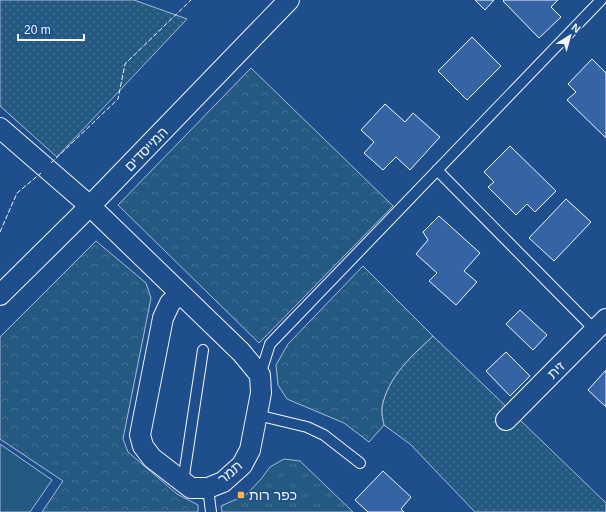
<svg xmlns="http://www.w3.org/2000/svg" width="606" height="512" font-family="Helvetica,Heebo,sans-serif">
<defs>
<pattern id="grass-dots" width="8" height="8" patternUnits="userSpaceOnUse"><rect width="8" height="8" fill="#245a82"/><path d="M2 2h.1M6 6h.1" fill="none" stroke="#447295" stroke-width="1.8" stroke-linecap="round"/></pattern>
<pattern id="forest-crowns" width="20" height="18" patternUnits="userSpaceOnUse"><rect width="20" height="18" fill="#245a82"/><path d="M2 6a3 3 0 1 1 6 0M12 15a3 3 0 1 1 6 0" fill="none" stroke="#447295"/></pattern>
<pattern id="park-tufts" width="24" height="20" patternUnits="userSpaceOnUse"><rect width="24" height="20" fill="#245a82"/><path d="M3 7l-1-3M5 7V3M7 7l1-3M15 17l-1-3M17 17v-4M19 17l1-3" fill="none" stroke="#447295"/></pattern>
</defs>
<rect width="100%" height="100%" fill="#1f4e8c"/>
<path fill="url(#grass-dots)" stroke="#a8bbd7" d="M0 0H134L187 19 57 157 0 106Z
M433 336 606 503V512H475L410 444 384 425C383 420 381 413 382 407 388 376 412 356 433 336Z"/>
<path fill="url(#forest-crowns)" stroke="#a8bbd7" d="M251 68 393 206 259 343 118 205Z
M96 241 146 283 151 298 123 439 128 452 177 494 198 505V512H42L63 481 0 439V337Z
M363 266 433 336C412 356 388 376 382 407 381 413 383 420 384 425L369 442 344 423 287 399 278 385 276 365 288 344Z"/>
<path fill="url(#park-tufts)" stroke="#a8bbd7" d="M284 459 300 461 353 512H222L221 506 246 495 261 479 270 467Z"/>
<path fill="#245a82" stroke="#a8bbd7" d="M0 444 52 480 30 512H0Z"/>
<path fill="#3563a3" stroke="#f2f6ff" d="M475 0H494L485 10Z
M504 0H558L551 7 561 17 539 38 503 1Z
M472 37 501 66 467 100 438 71Z
M592 59 606 73V138L567 100 576 92 568 84Z
M385 104 405 122 413 113 440 137 410 170 396 157 383 170 364 153 374 142 361 130Z
M510 146 556 191 535 212 527 204 516 215 488 187 494 182 484 172Z
M566 199 591 222 554 261 529 238Z
M439 216 480 253 464 271 477 282 456 305 429 281 437 273 416 254 428 240 423 232Z
M520 310 547 335 533 350 506 324Z
M506 352 530 376 510 396 486 371Z
M606 370V407L588 390Z
M383 471 411 497 401 509 404 512H368L355 500Z"/>
<g fill="none" stroke-linecap="round" stroke-linejoin="round">
<g stroke="#f2f6ff" stroke-width="12">
<path id="lane" d="M437 170 595 330
M260 375 270 344 601 0
M257 415 307 427 324 435 360 463
M183 482 203 350
M208 488 211 512"/>
</g>
<g stroke="#f2f6ff" stroke-width="22">
<path id="street" d="M0 128 90 206 241 352 260 375 261 393 250 450 242 465 223 482 208 488H191L152 458 143 446 140 435 163 318 170 303 180 293
M0 295 90 206 289 0
M506 420 606 319"/>
</g>
<use href="#lane" stroke="#1f4e8c" stroke-width="10"/>
<use href="#street" stroke="#1f4e8c" stroke-width="20"/>
<path stroke="#f2f6ff" stroke-width="1" stroke-dasharray="5 2" stroke-linecap="butt" d="M51 163 118 99 125 64 191 0
M0 232 17 193 41 173"/>
</g>
<rect fill="#ffb74d" stroke="#1f4e8c" stroke-width="1.5" x="237" y="491" width="8" height="8" rx="2"/>
<g text-anchor="middle" dominant-baseline="central" stroke-width="3" stroke-linejoin="round" paint-order="stroke">
<g font-size="14" fill="#f2f6ff" stroke="#1f4e8c">
<text transform="translate(146 149) rotate(-46)">המייסדים</text>
<text transform="translate(556 370) rotate(-45)">זית</text>
<text transform="translate(230 472) rotate(-40)">תמר</text>
</g>
<g font-size="14" fill="#f2f6ff" stroke="#1f4e8c" text-anchor="start">
<text x="249" y="495">כפר רות</text>
</g>
</g>
<g transform="translate(570 36) rotate(37)" stroke="#1f4e8c" stroke-width="3" paint-order="stroke">
<path d="M0-3L7 15L0 10L-7 15Z" fill="#f2f6ff"/>
<text y="-6" font-size="11" font-weight="bold" text-anchor="middle" fill="#f2f6ff">N</text>
</g>
<path d="M18 34v6h66v-6" fill="none" stroke="#f2f6ff" stroke-width="2"/>
<text x="24" y="34" font-size="12" fill="#f2f6ff" stroke="#1f4e8c" stroke-width="3" paint-order="stroke">20 m</text>
</svg>
